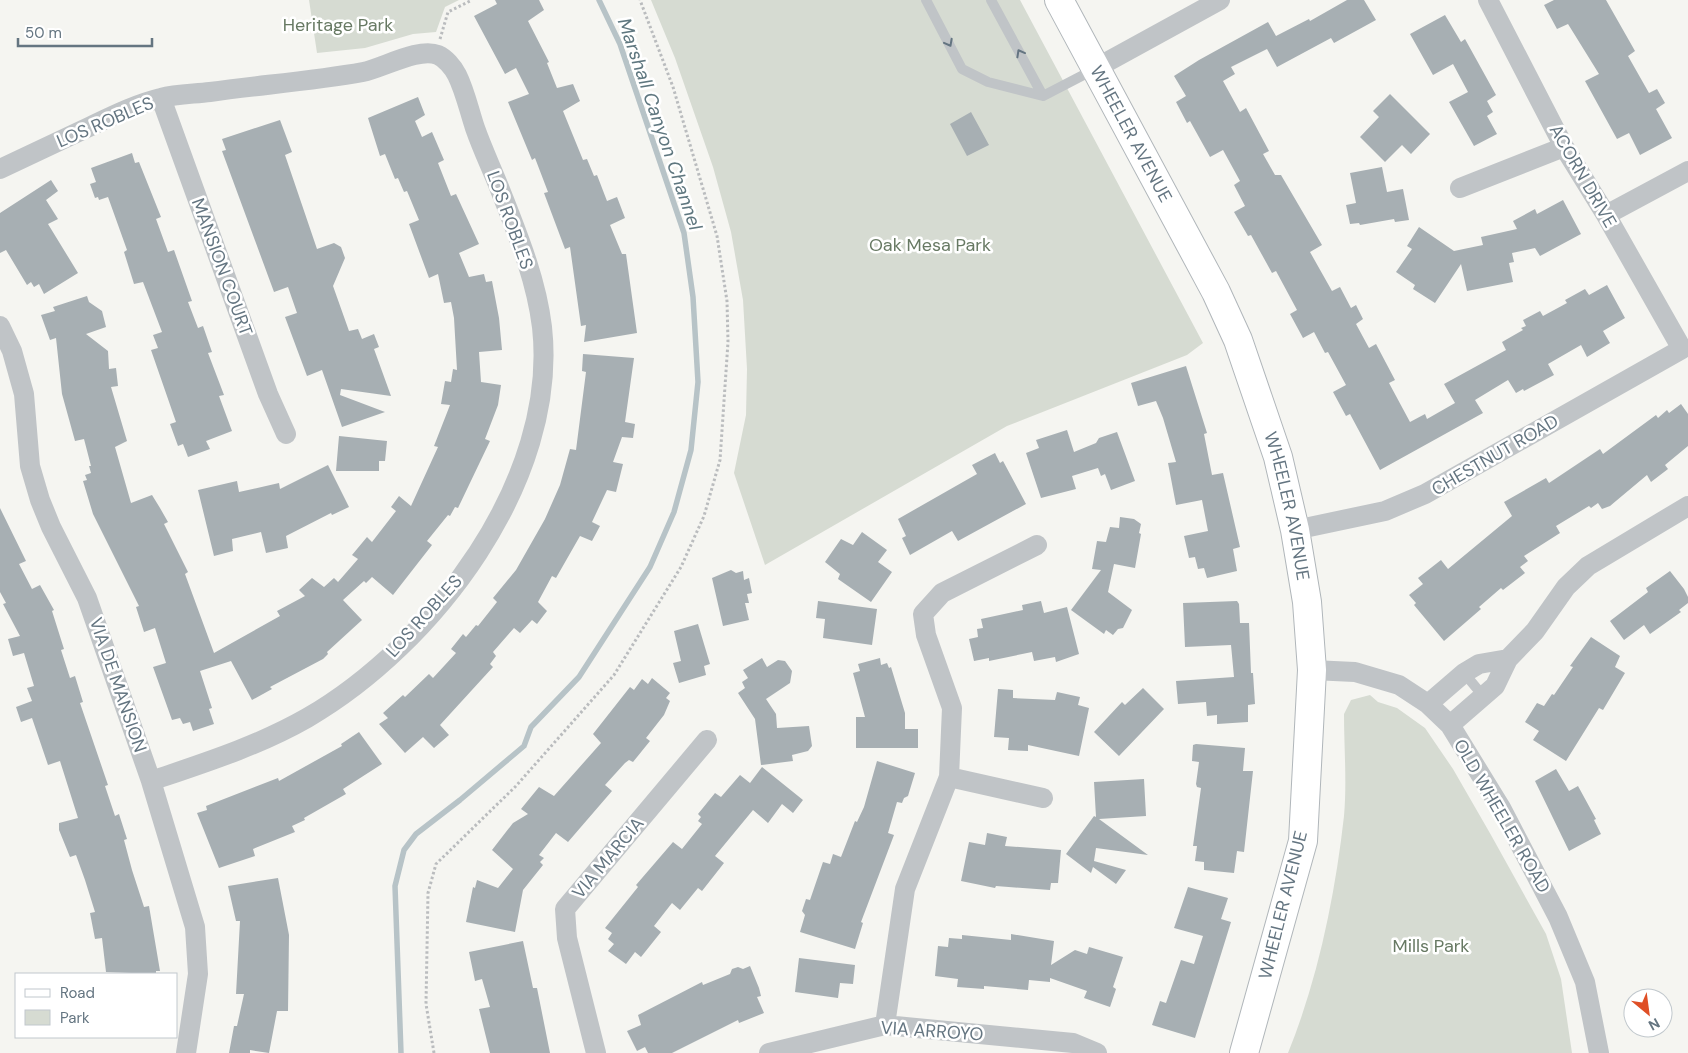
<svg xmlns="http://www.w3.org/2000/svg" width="1688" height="1053" font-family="'DM Sans',sans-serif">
<rect width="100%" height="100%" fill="#f5f5f1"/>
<path fill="#d6dbd2" d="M309 0H459L445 7 436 32 413 34 365 48 317 53Z
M651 0H1020L1203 343 1187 355 1007 426 765 565 734 473 746 415 747 369 743 300 731 232 713 167 675 58Z
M1370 695 1378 702 1397 708 1425 728 1453 769 1491 835 1546 934 1561 979 1572 1053H1288C1318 979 1335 896 1344 816 1347 783 1344 747 1344 714L1351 700Z"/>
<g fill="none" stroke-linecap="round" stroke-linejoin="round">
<path stroke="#b7c3c7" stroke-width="5.5" d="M401 1053 395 886 404 850 416 834 460 800 524 746 531 727 579 677 650 567 674 512 691 450 698 382 693 297 684 233 620 44 599 0"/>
</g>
<path fill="#a7afb3" d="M495 0H539L544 10 528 21 549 62 547 63 557 88 573 84 580 101 563 111 583 160 587 159 594 176 597 175 607 201 617 197 625 218 610 225 622 254H626L637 333 584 342 586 325 581 326 570 247 565 249 544 193 548 192 535 158 532 160 508 102 529 94 516 68 505 74 474 16 497 4Z
M1347 0H1364L1376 20 1334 43 1331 38 1277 67 1267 49 1231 67 1235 74 1223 81 1240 112 1246 108 1269 151 1263 154 1275 175H1281L1322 245 1310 252 1332 291 1340 287 1351 308 1356 305 1363 319 1356 324 1369 348 1376 344 1395 380 1389 383 1410 422 1425 414 1427 419 1455 403 1444 384 1506 350 1502 342 1523 330 1521 328 1526 326 1523 320 1540 311 1543 316 1567 303 1565 300 1585 289 1589 295 1607 285 1625 318 1603 331 1610 343 1587 357 1581 345 1548 364 1554 375 1524 391 1523 389 1516 393 1508 380 1475 400 1483 413 1380 470 1350 414 1346 416 1333 392 1346 385 1328 352 1325 353 1314 332 1303 338 1290 314 1297 310 1276 271 1272 273 1251 235 1248 236 1234 212 1245 206 1234 185 1240 181 1223 150 1210 157 1190 121 1187 123 1176 102 1186 96 1174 76 1199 60 1268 22 1276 36 1309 19 1310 21Z
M1554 0H1606L1635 51 1628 56 1649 93 1657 89 1665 103 1656 109 1672 138 1640 155 1629 133 1617 139 1585 81 1599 74 1568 24 1557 29 1544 5Z
M1445 15 1461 42 1465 39 1496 95 1487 101 1493 112 1487 116 1497 134 1474 146 1449 102 1468 92 1453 64 1433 75 1410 34Z
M1390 94 1430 134 1411 154 1402 145 1385 162 1360 137 1379 117 1373 111Z
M418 97 425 115 415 121 422 137 432 132 444 160 438 163 451 196 456 194 479 244 459 253 469 277 484 274 486 282 492 281 499 318 502 350 479 352 481 382 501 385 498 405 485 439 490 441 458 508 455 507 450 516 448 515 427 541 432 545 393 595 372 577 366 583 364 581 343 600 362 620 327 652 328 654 323 659 270 687 272 689 252 700 231 661 200 671 212 708 209 709 214 724 193 731 190 722 183 724 180 718 172 720 153 667 166 663 155 628 144 632 136 607 139 606 93 514 83 481 87 480 85 475 91 473 89 466H91L84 439 75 441 62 394 56 338 50 340 41 315 55 311 53 307 87 296 89 302 102 311 106 327 86 334 108 351 109 369 116 368 118 386 111 387 127 441 115 447 131 503 152 495 160 508 168 522 164 524 188 572 185 574 214 653 280 616 277 611 305 596 299 590 312 578 324 587 334 578 338 582 358 559 352 555 367 537 372 542 396 511 391 507 399 496 411 506 438 447 434 446 450 405 441 404 445 381 451 382 453 369 457 370 454 318 451 302 444 303 438 274 429 278 409 224 419 220 407 191 404 192 398 178 395 179 385 154 380 156 368 118Z
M971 112 989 145 967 156 950 124Z
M280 120 292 152 285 155 317 249 334 243 341 247 345 258 333 286 349 331 358 329 362 339 374 334 379 347 374 349 391 396 341 389 340 395 385 412 342 427 322 370 307 376 285 317 297 313 288 287 274 292 222 151 226 150 222 139Z
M132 153 135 163 139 162 161 217 156 219 168 252 174 250 192 301 188 302 198 328 203 326 212 352 208 353 224 395 219 396 232 431 206 441 210 449 188 457 183 444 178 446 170 424 176 422 151 350 158 348 153 335 162 332 143 282 134 284 124 252 127 250 108 197 99 200 98 197 95 198 90 184 96 182 91 168Z
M1382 167 1387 192 1403 189 1409 220 1395 222 1394 219 1360 225 1359 223 1350 224 1346 205 1356 203 1350 173Z
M51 180 58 191 46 200 58 219 48 224 78 273 44 294 39 284 34 287 31 282 27 285 6 250 0 253V213Z
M1563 200 1581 234 1540 256 1535 248 1512 253 1514 262 1509 263 1513 282 1467 291 1461 264 1435 303 1413 289 1415 285 1396 272 1412 249 1407 246 1419 227 1454 251 1483 245 1481 237 1517 229 1513 221 1535 209 1537 214Z
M583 354 634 358 625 422 635 424 633 438 622 437 613 462 623 464 616 492 607 490 592 522 600 526 592 541 580 536 556 578 552 576 538 602 547 611 537 624 532 620 520 633 514 628 493 652 496 656 490 664 493 667 440 725 449 735 434 748 423 737 405 753 379 724 388 718 383 713 403 695 405 697 429 674 433 678 456 653 451 649 463 634 466 637 476 625 478 626 497 602 493 598 516 570 545 519 560 485 570 449 576 450 586 372 582 371Z
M1186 366 1207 433 1204 434 1212 475 1223 473 1240 547 1233 549 1237 571 1207 578 1204 568 1198 569 1195 557 1189 558 1184 536 1208 531 1202 500 1176 505 1168 463 1176 462 1163 418 1156 401 1138 406 1131 383Z
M1681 404 1688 414V446L1665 465 1668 469 1651 482 1647 475 1610 506 1602 509 1598 503 1591 508 1589 506 1556 526 1560 533 1524 556 1528 561 1520 567 1525 573 1503 590 1501 588 1479 607 1481 609 1444 641 1414 605 1416 603 1409 595 1423 584 1418 578 1441 560 1448 569 1512 516 1504 502 1546 478 1549 483 1600 449 1603 454 1656 415 1658 418 1667 410 1669 413Z
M1067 430 1074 452 1096 443 1099 438 1117 432 1135 481 1111 490 1105 474 1101 476 1098 468 1072 476 1076 489 1041 498 1026 453 1039 448 1036 440Z
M339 436 387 441 385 461H379V471H336Z
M995 453 1000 463 1003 461 1026 504 958 541 952 531 910 555 902 538 906 536 898 519 977 474 972 465Z
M328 465 349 507 332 515 331 513 286 536 288 548 266 553 261 532 232 539 233 551 214 556 198 490 237 481 239 492 279 483 280 489Z
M0 508 26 561 19 564 32 589 40 585 54 610 52 611 64 649 61 650 70 678 75 676 83 702 80 703 108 785 105 786 115 816 119 814 127 839 124 840 132 870 144 907 149 906 160 971H156V974L106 972 102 938 95 939 90 913 95 912 85 880 76 855 70 857 59 830V823L78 818 60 761 48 765 32 718 21 722 16 707 32 701 27 688 34 686 24 653 13 656 8 639 20 636 3 604 6 603 0 592Z
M1120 517 1134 519 1141 524 1139 533 1141 534 1135 568 1114 564 1108 592 1132 610 1123 628 1118 629 1113 635 1106 630 1104 634 1071 610 1101 570 1092 569 1097 541 1106 542 1110 527 1119 528Z
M862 532 887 550 878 562 892 572 871 602 838 579 840 574 825 562 841 539 853 545Z
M731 570 736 573 743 571 744 580 749 578 752 593 747 594 749 603H745L749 620 723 626 712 578Z
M1670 571 1684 589 1688 597V603L1679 610 1681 612 1650 634 1644 625 1624 640 1610 621 1648 592 1646 588Z
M818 601 877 609 872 645 823 638 825 619 816 618Z
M1041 601 1044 613 1067 607 1079 654 1056 662 1055 657 1034 661 1032 652 989 661V658L974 661 969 639 978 637 977 629 983 628 981 619 1023 610 1022 605Z
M1237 601 1239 604 1240 623H1249L1251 673H1253L1255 704 1248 705V722L1217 724V715L1207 716 1206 702 1178 704 1176 681 1234 677 1231 645 1185 647 1183 603Z
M698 624 710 664 704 666 706 675 679 683 673 663 681 661 674 631Z
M1591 637 1620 656 1615 667 1625 673 1603 710 1599 708 1566 761 1533 740 1539 731 1525 722 1537 703 1544 706 1552 694 1554 695 1573 667 1570 666Z
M762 658 767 667 778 660 785 661 792 671 790 683 766 699 776 714 777 728 809 726 812 746 808 751 792 755 793 761 761 765 755 719 738 693 745 688 742 682 748 678 743 670Z
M880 658 881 665 887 663 889 668 891 667 905 713V729H918V748H856V717H865L853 673 860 671 858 664Z
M652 678 670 693 666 698 670 701 664 715 646 738 650 741 633 762 629 760 625 763 605 785 612 791 568 842 556 833 539 855 544 858 540 862 543 865 523 890 515 932 466 922 473 887 475 888 477 880 498 888 513 869 492 850 513 823 528 814 521 809 539 787 554 796 601 743 593 734 630 687 634 690 642 679 648 684Z
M1143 688 1164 709 1119 756 1094 732 1122 702 1125 705Z
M998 689 1013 690V698L1055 700 1057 692 1080 697 1078 705 1089 708 1079 756 1028 745V751L1008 750 1009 738 994 737Z
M359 732 382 764 343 789 346 794 304 818 305 820 292 826 295 832 253 849 255 856 219 868 197 813 207 810 206 806 278 778 279 781 342 746 341 744Z
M1196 744 1245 748 1243 771H1253L1244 852 1237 851 1234 873 1204 870V862L1195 861 1197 846H1193L1201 788 1197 787 1196 784 1199 762 1192 761 1193 745Z
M877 761 915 773 908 796 904 798 902 803 897 802 888 833 894 835 861 922 863 923 855 949 800 932 805 915 802 911 806 899 810 900 823 862 830 864 833 854 841 857 855 821 857 822 864 807Z
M762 767 803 800 793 813 782 804 768 823 753 810 715 856 724 863 702 891 698 888 680 910 672 903 654 926 661 932 641 957 635 952 626 964 608 951 614 944 608 939 612 933 605 928 638 887 636 885 673 842 682 849 702 824 698 821 701 817 698 814 715 793 721 797 740 775 750 783Z
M1556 769 1569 791 1578 786 1596 819 1594 820 1601 834 1569 851 1535 781Z
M1144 779 1146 816 1099 819 1148 855 1096 848 1094 861 1126 870 1116 884 1093 867 1091 873 1066 854 1094 816 1096 817 1094 782Z
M987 833 1007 837 1005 846 1061 850 1058 883H1051L1050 890 996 886 995 888 961 881 969 842 985 845Z
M278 878 289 935 288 1011H277L269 1053 250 1050V1053H229L234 1026H237L244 994H236L240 921H236L228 886Z
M1188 887 1228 898 1221 919 1231 922 1195 1038 1152 1025 1160 1001 1166 1003 1181 960 1194 964 1203 936 1174 928Z
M1011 934 1054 941 1051 965 1075 950 1087 954 1089 947 1123 957 1113 987 1116 989 1110 1007 1084 998 1087 991 1050 978V982L1029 980 1028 990 984 986V989L957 987 958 979 935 976 938 946 948 947 949 938 962 939V935L1011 940Z
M523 941 533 988H537L550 1053H490L479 1009 490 1007 482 979 475 981 469 952Z
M799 958 855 965 853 984 840 983 838 998 795 992Z
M750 966 759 988 761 996 757 997 764 1013 739 1023 738 1020 672 1053H648L645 1047 637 1051 627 1031 641 1025 638 1015 702 982 703 985 730 974 732 969 738 967 743 969Z"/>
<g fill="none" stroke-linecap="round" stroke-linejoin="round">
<g stroke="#b0b6ba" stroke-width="30">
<g id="secondary">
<path id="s1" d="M1059 0 1216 292 1238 340 1278 457 1295 530 1307 602 1312 670 1303 841 1244 1053"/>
</g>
</g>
<path stroke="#babcbe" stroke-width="3" stroke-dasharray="2.5 2.5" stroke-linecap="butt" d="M440 39 448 12 472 0
M434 1053 426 1004 428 893 436 864 516 786 614 675 681 567 704 516 720 460 728 342 727 301 717 236 673 87 640 0"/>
<path stroke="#c0c4c7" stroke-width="10" d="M926 0 962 69 988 82 1043 96 1095 69
M991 0 1043 96
M1464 673 1484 697"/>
<path stroke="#c0c4c7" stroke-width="20" d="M1096 68 1220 0
M161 98 268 394 286 434
M0 169C30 155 59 141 89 127 112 116 136 104 161 98 176 94 194 94 210 92 260 85 313 81 363 72 383 68 419 47 438 55 445 58 453 67 457 75 465 91 469 110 475 128 482 148 491 167 499 187 517 233 536 278 542 327 559 480 433 645 307 718 258 746 204 763 151 781
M1460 188 1564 147
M1606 215 1688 171
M0 326 12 351 24 394 30 466 40 500 51 527 87 598 151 781 195 927 198 974 186 1053
M1295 530 1385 511 1425 494 1682 349 1606 215 1564 147 1488 0
M1312 670 1355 672 1399 685 1428 704 1450 725 1501 808 1558 917 1585 982 1599 1053
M1428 704 1464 673 1479 664 1508 659
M1450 725 1495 686 1508 659 1535 631 1566 587 1588 566 1688 506
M949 777 1043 798
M885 1025 905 889 949 777 952 708 926 635 923 614 942 593 1037 545
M596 1053 567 938 565 909 707 740
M769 1053 885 1025 1073 1043 1097 1053"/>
<use href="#secondary" stroke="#fff" stroke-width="28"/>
</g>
<defs><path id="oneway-chevron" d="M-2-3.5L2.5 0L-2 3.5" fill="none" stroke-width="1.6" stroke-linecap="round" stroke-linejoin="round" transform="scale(1.25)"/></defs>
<g stroke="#647581">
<use href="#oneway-chevron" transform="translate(949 43) rotate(62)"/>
<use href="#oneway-chevron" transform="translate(1020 53) rotate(-119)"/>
</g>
<g text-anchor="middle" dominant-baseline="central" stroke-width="5" stroke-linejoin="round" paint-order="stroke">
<g font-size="18" fill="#677963" stroke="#fff">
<text x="338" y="25">Heritage Park</text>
<text x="930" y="245">Oak Mesa Park</text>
<text x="1431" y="946">Mills Park</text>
</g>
<g font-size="18" fill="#647581" stroke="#fff">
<text transform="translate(105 122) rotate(-23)">LOS ROBLES</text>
<text stroke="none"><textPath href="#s1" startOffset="152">WHEELER AVENUE</textPath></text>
<text transform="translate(1583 176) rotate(60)">ACORN DRIVE</text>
<text transform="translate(510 220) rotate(70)">LOS ROBLES</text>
<text transform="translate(222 267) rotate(70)">MANSION COURT</text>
<text transform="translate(1495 455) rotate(-30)">CHESTNUT ROAD</text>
<text stroke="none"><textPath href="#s1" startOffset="558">WHEELER AVENUE</textPath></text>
<text transform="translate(424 616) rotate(-48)">LOS ROBLES</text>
<text transform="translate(118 685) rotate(71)">VIA DE MANSION</text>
<text transform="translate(1502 816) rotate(60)">OLD WHEELER ROAD</text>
<text transform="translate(608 858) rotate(-50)">VIA MARCIA</text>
<text transform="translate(1283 905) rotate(-76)">WHEELER AVENUE</text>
<text transform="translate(932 1031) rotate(4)">VIA ARROYO</text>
</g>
<g font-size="19" font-style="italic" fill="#5f777f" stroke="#fff">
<text transform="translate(660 124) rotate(71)">Marshall Canyon Channel</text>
</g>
</g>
<rect x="15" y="973" width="162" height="65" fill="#ffffff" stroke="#c1c8cd"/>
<rect x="25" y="989" width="25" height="8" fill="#ffffff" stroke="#c1c8cd"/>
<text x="60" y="998" font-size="15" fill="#647581">Road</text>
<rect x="25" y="1010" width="25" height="15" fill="#d6dbd2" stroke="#c1c8cd"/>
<text x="60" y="1023" font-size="15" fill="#647581">Park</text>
<g transform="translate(1648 1013) rotate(151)"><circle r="24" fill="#ffffff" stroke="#c1c8cd"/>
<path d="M0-4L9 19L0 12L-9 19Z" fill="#df4f26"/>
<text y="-8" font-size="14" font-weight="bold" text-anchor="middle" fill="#647581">N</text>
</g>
<path d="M18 38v8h134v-8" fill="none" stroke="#647581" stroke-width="2.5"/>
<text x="25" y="38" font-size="15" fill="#647581" stroke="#ffffff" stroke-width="4" paint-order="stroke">50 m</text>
</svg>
